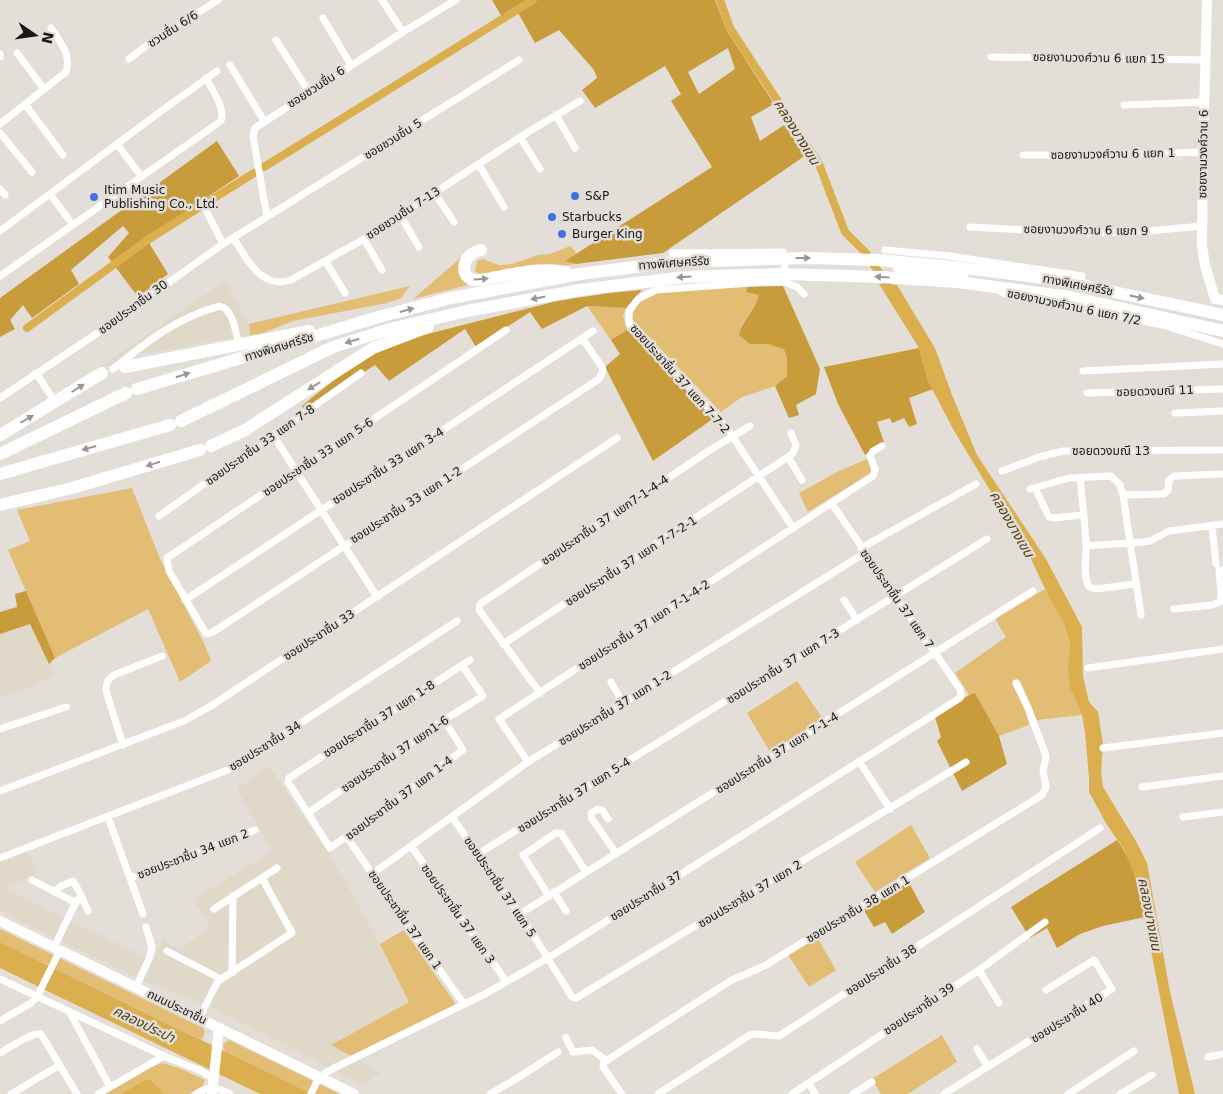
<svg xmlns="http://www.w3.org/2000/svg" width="1223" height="1094" font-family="'DejaVu Sans','Noto Sans Thai',sans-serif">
<rect width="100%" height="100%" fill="#e3dfd8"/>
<path fill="#e0d8c9" d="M225 281 249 324 250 335 136 355 94 371Z
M30 624 54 675 33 686 0 698V634Z
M270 767 330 855 380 944 410 1002 332 1045 381 1073 363 1085 212 1008 142 980 0 911V853L25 845 37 873 5 888 152 961 163 940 178 950 210 928 193 899 272 852 237 788Z"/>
<path fill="#e2bd73" d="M570 246 577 253 565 261 576 264 484 277 475 271 477 261 483 259 499 265 512 264 538 255 550 254Z
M463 256 458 273 463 281 468 285 413 299Z
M410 286 401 298 387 303 293 321 263 333 250 335 249 324Z
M747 287 746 292 760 295 758 300 742 324 750 344H768L784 348 787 358V376L775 386 742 397 721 412 632 319 634 310 642 300 656 293Z
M587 306 626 308 623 316 627 330 611 340Z
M867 459 872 472 808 512 799 493 839 471Z
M132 488 160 559 205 645 211 661 180 682 148 609 55 658 8 550 30 541 17 510Z
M1045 589 1064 623 1070 643 1068 667 1069 686 1082 715 1037 720 1020 680 1012 683 1026 712 1029 725 999 736 975 693 969 695 955 673 1006 637 995 619Z
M797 681 823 719 770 752 747 713Z
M911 825 930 858 875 892 855 862Z
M0 929 203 1028 205 1032 202 1040 0 942Z
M404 930 455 1003 454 1005 351 1056 331 1045 409 1002 380 944Z
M817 937 836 970 809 987 788 955Z
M942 1035 957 1062 908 1094H881L872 1079Z
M229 1040 340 1094H312L225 1052 223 1044Z
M162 1063 179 1068 205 1080 203 1086 189 1094H164L151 1080 147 1079 120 1094H102L146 1069Z"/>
<path fill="#c89c3a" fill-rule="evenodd" d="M492 0H715L727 31 774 104 751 117 760 141 784 125 806 155 663 253 576 264 565 261 712 167 671 101 681 94 665 66 595 108 582 90 597 78 594 70 559 30 535 43 517 11 505 22ZM728 48 735 69 699 94 688 72Z
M217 141 239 176 146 238 168 274 138 297 108 257 129 233 123 226 71 270 79 284 32 318 23 305 10 320 15 329 0 337V298Z
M783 286 820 369 816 394 796 405 799 415 789 418 775 386 787 376V358L784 349 768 344H750L739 335C743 318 756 309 759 295L746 292 747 287Z
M642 290 626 308 587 306 542 329 530 312 476 347 465 329 389 381 375 365 305 410 302 406C336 378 362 357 404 340L557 301 609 293Z
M627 330 714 418 653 461 605 367 620 354 611 340Z
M919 348 928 381 933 389 909 398 917 424 909 427 904 418 892 423 890 418 877 422 884 442 865 455 838 404 824 367Z
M26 591 55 658 49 664 30 624 0 634V612L17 607 15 594Z
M975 693 999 736 1007 764 962 791 937 741 941 737 935 717 969 695Z
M1117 840C1134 862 1139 890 1145 917L1103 926 1080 934 1057 948 1047 928 1030 938 1011 907Z
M908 881 925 912 892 934 885 922 874 927 863 909Z"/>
<path fill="#dbae4e" d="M879 284 897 285 935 348 952 395 977 455 1046 559 1082 627 1083 676 1089 702 1098 712 1103 744 1101 772 1103 787 1136 841 1147 863 1170 992 1195 1094H1179L1138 884 1124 849 1107 825 1089 792V777L1085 733 1082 715 1069 686 1068 667 1070 643 1064 623 1050 599 1028 553 953 429 928 381 919 348Z
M0 942 312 1094H260L0 968Z
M147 1079 151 1080 164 1094H120Z"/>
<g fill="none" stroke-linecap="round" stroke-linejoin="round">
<path stroke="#dbae4e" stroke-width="8" d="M720 0 730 28 819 164 845 232 865 252 893 293
M264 167 533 0
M27 328 149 239 254 173"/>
<path stroke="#fff" stroke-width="7" d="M382 0 403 32
M323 18 351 65
M276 40 309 92
M17 53 44 89
M0 54V57
M991 57 1206 60
M129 59 151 42 218 0
M230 65 264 121
M25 104 63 155
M1124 105 1204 102
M556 115 575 148
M0 124 66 72C72 55 60 42 51 28
M0 133 32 172
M520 137 540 169
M117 144 141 176
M1023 155H1109L1203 152
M479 165 504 207
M0 189 5 195
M434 192 454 222
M50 194 73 225
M204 206 223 244
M400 215 419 247
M267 217 253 136 255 128 403 32 456 0
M970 227 1084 233 1138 232 1202 226
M0 231 164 109 217 71
M234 239C247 259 261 290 291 280L364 239 520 137 580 101
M364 239 382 270
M885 250 950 256 1082 276 1081 288
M672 253 783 252 785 276
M326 262 345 293
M896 268 965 277
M0 276 221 121C226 109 212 90 206 78
M1000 291 1005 294 1163 325 1223 344
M506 330 167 558 169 571 205 632 208 634 213 632 599 379 603 371 602 367 582 338
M113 369C146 342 178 317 220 306 234 310 235 333 239 344
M1083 371 1223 364
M36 373 55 402
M1087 393 1223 389
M0 398 105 328 220 246 519 60
M1175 413 1223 411
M273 435 377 597
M788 457 802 480
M1002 471 1039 457 1063 451 1223 450
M1080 477C1082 499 1085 521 1086 544 1087 557 1082 574 1089 587L1096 589 1135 584
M1035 488 1049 517 1054 518 1083 515
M1030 489 1069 478 1111 476 1120 485 1123 495 1141 615
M1123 495 1164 494 1168 490 1169 480 1174 476 1223 474
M159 516 361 373
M1212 526 1216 564
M793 528 727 428 629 323V311L638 299 656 290 760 282H785L797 287 804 294
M1086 546 1143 542 1150 541 1169 531 1223 524
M861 548 976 484
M185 600 593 331
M844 600 857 620
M1174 609 1212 605 1220 602 1221 594 1219 570H1223
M503 644 788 457 793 453 796 445 791 433
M1088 668 1223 649
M611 682 623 703
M540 693 479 610 480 604 710 450 750 426
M444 720 463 750 330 848 288 782 289 778 470 660
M0 729 66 707
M123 745 106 691C106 683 107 680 114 675L162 656
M1103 748 1223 733
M859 761 890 809
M528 762 499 719 873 476 875 469 870 456 873 451 882 446
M1142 787 1223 776
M0 791 184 721 211 706 617 438
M308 813 444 720 483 696 462 665
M108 817 143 914
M452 817 520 914 572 997 576 998 966 762
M1183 817 1223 812
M608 819 603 811 598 809 591 813 592 819 616 853
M347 837 389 899 464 1004
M411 846 506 981
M478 854 987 539
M0 858 230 769 457 621
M372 874 528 762 865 553
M131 878 255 830
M32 880 76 903
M54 892 61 886 73 881 79 891 88 911
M554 892 566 911
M549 896 523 855 556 833H561L586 872
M214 909 277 868
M520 914 1033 591
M54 947 77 900 82 897
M167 951 221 979
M979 970 999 1003
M232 973 233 896
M0 979 164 1056 201 1071 214 1079
M136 987 149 959 152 947 146 927
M69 1011 110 1087
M199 1018 218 981 292 933 262 878
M0 1021 31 1003 37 997 60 950
M566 1038 573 1052 592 1050 607 1061
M977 1049 988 1067
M0 1053C9 1048 32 1032 41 1034L77 1094
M1208 1057 1223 1054
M809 1083 815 1094
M11 1094 60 1065
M98 1094 164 1056
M196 1094C209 1086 217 1087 230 1094
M311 1094 319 1077 332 1069 485 994 548 958 960 698 961 695 960 689 832 504
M490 1094 519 1077 558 1052
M622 1094 603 1067 604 1062 730 981 766 965 1042 795 1046 787 1043 771 1046 757 1045 753 1028 708 1016 683
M658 1094 750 1035 757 1034 779 1036 1100 828
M792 1094 979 970 1045 922
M853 1094 872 1082
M944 1094 1112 989 1094 960 1046 990
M1068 1094 1134 1051
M1120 1094 1152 1075"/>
<path stroke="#fff" stroke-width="10" d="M1207 0 1203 152 1202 246 1205 265 1215 299 1223 300
M0 921 354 1094
M212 1094 219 1028"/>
<path stroke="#fff" stroke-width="12" d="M481 250C468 253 461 263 466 275L472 280H479C507 276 539 266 566 272
M125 367 309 331
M137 389 382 316 451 298 580 274 674 262 807 258 878 260 955 267 1052 279 1223 315
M181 421 333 347 390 329 467 311 580 290 684 277 783 274 881 277 958 282 1070 297 1223 331
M0 435 102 373
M211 446 245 430 373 348 428 327
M0 454 126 393
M0 474 170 425
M0 505 72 488 200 450"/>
</g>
<defs><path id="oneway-solid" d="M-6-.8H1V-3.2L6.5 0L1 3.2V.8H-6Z" transform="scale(1.25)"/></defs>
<g fill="#989796">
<use href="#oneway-solid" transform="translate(803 258)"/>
<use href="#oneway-solid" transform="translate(684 277) rotate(176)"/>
<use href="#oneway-solid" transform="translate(882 277) rotate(-177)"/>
<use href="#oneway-solid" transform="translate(481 279) rotate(-4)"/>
<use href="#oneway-solid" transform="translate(1137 297) rotate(12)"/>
<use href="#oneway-solid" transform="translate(538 298) rotate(169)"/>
<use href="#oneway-solid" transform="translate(407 310) rotate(-15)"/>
<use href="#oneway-solid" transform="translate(352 341) rotate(162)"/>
<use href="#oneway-solid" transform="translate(183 375) rotate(-17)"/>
<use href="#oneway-solid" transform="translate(314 386) rotate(148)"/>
<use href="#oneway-solid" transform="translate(78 388) rotate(-32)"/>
<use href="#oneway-solid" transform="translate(27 419) rotate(-30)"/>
<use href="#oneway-solid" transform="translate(89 448) rotate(164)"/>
<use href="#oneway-solid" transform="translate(153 464) rotate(163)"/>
</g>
<g fill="#4172e2" stroke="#e3dfd8" stroke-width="2">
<circle cx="575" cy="196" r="5"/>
<circle cx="94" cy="197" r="5"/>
<circle cx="552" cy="217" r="5"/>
<circle cx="562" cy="234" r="5"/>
</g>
<g text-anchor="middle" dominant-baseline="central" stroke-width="5" stroke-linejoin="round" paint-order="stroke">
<g font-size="12" fill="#191815" stroke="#e3dfd8">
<text transform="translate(173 29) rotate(-33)">ชวนชื่น 6/6</text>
<text transform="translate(1099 58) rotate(1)">ซอยงามวงศ์วาน 6 แยก 15</text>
<text transform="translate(316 87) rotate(-33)">ซอยชวนชื่น 6</text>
<text transform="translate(393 139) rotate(-32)">ซอยชวนชื่น 5</text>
<text transform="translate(1113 154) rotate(-1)">ซอยงามวงศ์วาน 6 แยก 1</text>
<text transform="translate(1203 154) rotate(-89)">ซอยงามวงศ์วาน 6</text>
<text transform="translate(403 213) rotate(-33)">ซอยชวนชื่น 7-13</text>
<text transform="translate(1086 230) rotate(1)">ซอยงามวงศ์วาน 6 แยก 9</text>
<text transform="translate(674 263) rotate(-4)">ทางพิเศษศรีรัช</text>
<text transform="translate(1078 285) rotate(11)">ทางพิเศษศรีรัช</text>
<text transform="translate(133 307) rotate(-36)">ซอยประชาชื่น 30</text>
<text transform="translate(1074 307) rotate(12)">ซอยงามวงศ์วาน 6 แยก 7/2</text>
<text transform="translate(279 347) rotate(-17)">ทางพิเศษศรีรัช</text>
<text transform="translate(680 379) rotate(48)">ซอยประชาชื่น 37 แยก 7-7-2</text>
<text transform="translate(1155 391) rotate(-2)">ซอยดวงมณี 11</text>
<text transform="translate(260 445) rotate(-35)">ซอยประชาชื่น 33 แยก 7-8</text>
<text x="1111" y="451">ซอยดวงมณี 13</text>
<text transform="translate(318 457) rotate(-34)">ซอยประชาชื่น 33 แยก 5-6</text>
<text transform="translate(388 466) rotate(-33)">ซอยประชาชื่น 33 แยก 3-4</text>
<text transform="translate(406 505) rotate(-33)">ซอยประชาชื่น 33 แยก 1-2</text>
<text transform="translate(605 520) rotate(-34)">ซอยประชาชื่น 37 แยก7-1-4-4</text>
<text transform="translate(631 561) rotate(-33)">ซอยประชาชื่น 37 แยก 7-7-2-1</text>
<text transform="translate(897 599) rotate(55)">ซอยประชาชื่น 37 แยก 7</text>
<text transform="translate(644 625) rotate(-33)">ซอยประชาชื่น 37 แยก 7-1-4-2</text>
<text transform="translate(319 635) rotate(-33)">ซอยประชาชื่น 33</text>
<text transform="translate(783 666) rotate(-32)">ซอยประชาชื่น 37 แยก 7-3</text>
<text transform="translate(615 708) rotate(-32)">ซอยประชาชื่น 37 แยก 1-2</text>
<text transform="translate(379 719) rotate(-33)">ซอยประชาชื่น 37 แยก 1-8</text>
<text transform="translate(265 746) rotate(-32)">ซอยประชาชื่น 34</text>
<text transform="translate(777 753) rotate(-32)">ซอยประชาชื่น 37 แยก 7-1-4</text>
<text transform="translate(395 754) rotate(-34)">ซอยประชาชื่น 37 แยก1-6</text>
<text transform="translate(574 795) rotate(-32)">ซอยประชาชื่น 37 แยก 5-4</text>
<text transform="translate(399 798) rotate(-37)">ซอยประชาชื่น 37 แยก 1-4</text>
<text transform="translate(193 854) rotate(-21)">ซอยประชาชื่น 34 แยก 2</text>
<text transform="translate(500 887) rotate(56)">ซอยประชาชื่น 37 แยก 5</text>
<text transform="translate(750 894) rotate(-31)">ซอนประชาชื่น 37 แยก 2</text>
<text transform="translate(646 896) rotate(-32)">ซอยประชาชื่น 37</text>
<text transform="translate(858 909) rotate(-31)">ซอยประชาชื่น 38 แยก 1</text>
<text transform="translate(458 914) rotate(55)">ซอยประชาชื่น 37 แยก 3</text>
<text transform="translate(405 920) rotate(55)">ซอยประชาชื่น 37 แยก 1</text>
<text transform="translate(881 970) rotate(-33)">ซอยประชาชื่น 38</text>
<text transform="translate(177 1007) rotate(26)">ถนนประชาชื่น</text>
<text transform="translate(919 1009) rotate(-34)">ซอยประชาชื่น 39</text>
<text transform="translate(1067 1018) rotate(-32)">ซอยประชาชื่น 40</text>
</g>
<g font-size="12" fill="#191815" stroke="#e3dfd8" text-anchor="start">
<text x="104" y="190">Itim Music<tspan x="104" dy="14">Publishing Co., Ltd.</tspan></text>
<text x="585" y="196">S&amp;P</text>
<text x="562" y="217">Starbucks</text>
<text x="572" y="234">Burger King</text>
</g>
<g font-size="14" font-style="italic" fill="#513e16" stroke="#e3dfd8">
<text transform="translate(797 132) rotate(58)">คลองบางเขน</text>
<text transform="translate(1012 524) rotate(60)">คลองบางเขน</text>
<text transform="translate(1150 914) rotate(79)">คลองบางเขน</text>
<text transform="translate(144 1024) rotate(26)">คลองประปา</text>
</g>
</g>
<g transform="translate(35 35) rotate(103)" stroke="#e3dfd8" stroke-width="4" paint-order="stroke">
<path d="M0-4L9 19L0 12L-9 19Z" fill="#191815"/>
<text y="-8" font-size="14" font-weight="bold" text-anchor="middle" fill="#191815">N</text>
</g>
</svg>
